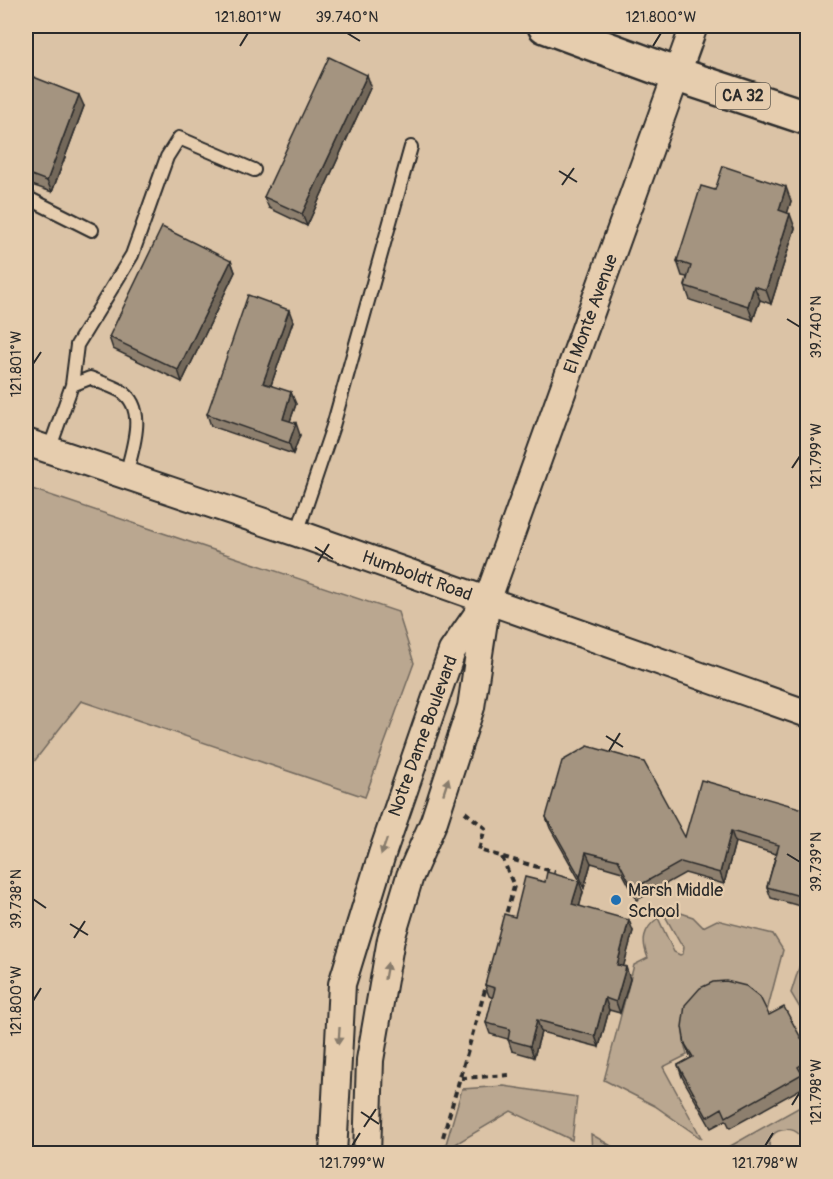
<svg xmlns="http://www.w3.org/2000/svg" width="833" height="1179" font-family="Pangolin,sans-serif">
<rect width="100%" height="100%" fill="#dbc3a6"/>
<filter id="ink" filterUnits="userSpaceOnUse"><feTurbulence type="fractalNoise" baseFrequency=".0167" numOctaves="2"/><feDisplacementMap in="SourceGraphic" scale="12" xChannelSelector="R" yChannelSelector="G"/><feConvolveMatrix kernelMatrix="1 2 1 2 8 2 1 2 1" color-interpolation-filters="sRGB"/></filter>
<g filter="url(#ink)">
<path fill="#baa790" stroke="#72695e" stroke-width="1.5" d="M26 487 398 612 414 663 365 797 81 701 26 772Z
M678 912 693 917 703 927 717 920 773 934 783 950 767 1011 683 1031 684 1043 687 1055 663 1067 702 1139 655 1106 604 1080 634 965 648 958C641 941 643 929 658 918L674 952 680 955 683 954 684 946 680 943 664 914Z
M803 955 807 956V1020L791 993Z
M504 1086 577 1097 572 1140 511 1111 444 1151 462 1089Z
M807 1103V1153H801C813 1121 759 1122 771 1153H718Z
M591 1134 623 1153H592Z"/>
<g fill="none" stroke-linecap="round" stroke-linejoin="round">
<g stroke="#2b2b2b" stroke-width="16">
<path id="service" d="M26 197 92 230
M72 385 77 345 132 255 167 157 179 138 254 170
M49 450 72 385 90 378C100 382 112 386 121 391 149 409 131 451 126 476
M297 533 333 426 411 147"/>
</g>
<g stroke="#2b2b2b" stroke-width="30">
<path id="minor" d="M26 442 297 533 808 714
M333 1154 342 984 382 854 452 651 483 606
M367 1154 370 1060 391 939 410 876 434 821 471 707 487 601 694 26"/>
</g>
<g stroke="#2b2b2b" stroke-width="38">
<path id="primary" d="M545 26 678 75 808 118"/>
</g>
<path stroke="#2b2b2b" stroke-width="4" stroke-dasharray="6 4.5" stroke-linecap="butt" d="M465 812 485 828 479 850 555 872
M502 857 514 886 505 918
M461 1078 510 1075
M443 1137 487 983"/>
<use href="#service" stroke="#e6cdae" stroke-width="12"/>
<use href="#minor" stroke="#e6cdae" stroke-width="26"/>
<use href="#primary" stroke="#e6cdae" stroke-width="33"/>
</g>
<path fill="#8d7f6e" stroke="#2b2b2b" stroke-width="1.5" d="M26 74 84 106 52 192 26 183Z
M371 86 307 226 269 208 264 197Z
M715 190 791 201 787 213 795 228 771 304 760 300 753 320 690 300 685 286 687 277 682 276 677 261Z
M231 261 235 272 182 382 113 349 109 337Z
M293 321 271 385 296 404 290 421 300 435 293 454 211 426 207 414Z
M807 810V908L771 898 767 887 776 854 735 842 724 884 685 873 637 900 622 872 591 863 584 888 550 828 546 817 685 837Z
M583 892 579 906 633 931 623 967 630 979 620 1013 609 1010 599 1047 541 1032 534 1057 512 1051 508 1039 490 1034 486 1023 493 998 489 996 485 985 515 917Z
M769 1015 807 1049V1075L803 1077 806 1086 730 1128 726 1120 711 1128 682 1077 678 1065 691 1058 685 1044Z"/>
<path fill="#73685a" stroke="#2b2b2b" stroke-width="1.5" d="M367 75 371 86 307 226 302 214Z
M79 95 84 106 52 192 47 181Z
M786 187 791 201 784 224 779 210Z
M790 214 795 228 771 304 766 290Z
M231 261 235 272 182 382 178 370Z
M754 286 760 300 753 320 748 306Z
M289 310 293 321 268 394 263 383Z
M291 392 296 404 287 430 283 419Z
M296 423 300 435 293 454 289 443Z
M731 831 735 842 724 884 720 873Z
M586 852 591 863 584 888 580 877Z
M579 881 583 892 577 916 572 904Z
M629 920 633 931 621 976 617 965Z
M626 967 630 979 620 1013 616 1002Z
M605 998 609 1010 599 1047 595 1036Z
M537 1020 541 1032 534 1057 530 1046Z"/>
<path fill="#a49480" stroke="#2b2b2b" stroke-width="1.5" d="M329 57 367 75 302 214 264 197Z
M26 74 79 95 47 181 26 173Z
M723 166 786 187 779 210 790 214 766 290 754 286 748 306 685 286 691 266 677 261 701 186 715 190Z
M162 227 231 261 178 370 109 337Z
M248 295 289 310 263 383 291 392 283 419 296 423 289 443 207 414Z
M588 746 644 762 685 837 701 780 807 810V898L767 887 779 845 731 831 720 873 681 862 633 889 618 860 586 852 580 877 546 817 562 761Z
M547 872 579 881 572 904 629 920 617 965 626 967 616 1002 605 998 595 1036 537 1020 530 1046 508 1040 510 1029 486 1023 495 988 485 985 504 914 515 917 525 877 545 882Z
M726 981 746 986 760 997 769 1015 784 1007 807 1049V1061L798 1067 802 1074 726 1117 722 1108 707 1117 678 1065 693 1057 685 1044 682 1027 685 1005 700 988 713 982Z"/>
<defs><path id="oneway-solid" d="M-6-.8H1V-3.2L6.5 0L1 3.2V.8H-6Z" transform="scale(1.5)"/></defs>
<g fill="#887c6c">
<use href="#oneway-solid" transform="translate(446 786) rotate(-72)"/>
<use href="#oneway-solid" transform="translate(384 847) rotate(109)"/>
<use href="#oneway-solid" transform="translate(386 971) rotate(-80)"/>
<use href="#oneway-solid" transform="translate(339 1036) rotate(94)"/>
</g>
</g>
<path fill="none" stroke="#2b2b2b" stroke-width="2" d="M347 33 360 41M240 46 248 33M653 46 661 33M559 171 577 182M562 185 574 168M787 319 800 327M33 364 41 352M792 468 800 456M315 547 333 559M318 562 329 544M606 736 623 747M609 751 620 733M787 854 800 862M33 899 46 908M70 924 88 935M74 938 85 921M33 1001 41 988M792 1105 800 1092M361 1112 379 1124M364 1127 376 1109M352 1146 360 1133M765 1146 773 1133"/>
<circle fill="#1f6fb2" stroke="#e6cdae" stroke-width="2" cx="616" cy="900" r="6"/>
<g text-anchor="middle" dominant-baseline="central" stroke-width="4.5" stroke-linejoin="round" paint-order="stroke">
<rect fill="#e6cdae" stroke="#635c52" stroke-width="1.5" x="716" y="83" width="54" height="26" rx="4.5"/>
<g font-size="16" font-weight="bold" fill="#2b2b2b">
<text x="743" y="96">CA 32</text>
</g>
<g font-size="18" fill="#2b2b2b" stroke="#e6cdae">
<text transform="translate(591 314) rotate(-70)">El Monte Avenue</text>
<text transform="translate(417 576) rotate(20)">Humboldt Road</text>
<text transform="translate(423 736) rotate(-70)">Notre Dame Boulevard</text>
</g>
<g font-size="18" fill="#2b2b2b" stroke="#e6cdae" text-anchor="start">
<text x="628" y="890">Marsh Middle<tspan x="628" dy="21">School</tspan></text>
</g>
</g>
<rect width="833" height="1179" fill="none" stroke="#e6cdae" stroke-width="66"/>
<rect x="33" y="33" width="767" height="1113" fill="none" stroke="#2b2b2b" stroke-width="2"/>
<g font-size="15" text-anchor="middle" fill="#2b2b2b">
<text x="248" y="22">121.801°W</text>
<text x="347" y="22">39.740°N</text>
<text x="661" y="22">121.800°W</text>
<text transform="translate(816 327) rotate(-90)" y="5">39.740°N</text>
<text transform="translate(16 364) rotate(-90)" y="5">121.801°W</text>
<text transform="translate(816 456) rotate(-90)" y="5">121.799°W</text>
<text transform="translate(816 862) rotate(-90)" y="5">39.739°N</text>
<text transform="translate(16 899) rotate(-90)" y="5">39.738°N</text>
<text transform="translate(16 1001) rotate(-90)" y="5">121.800°W</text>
<text transform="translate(816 1092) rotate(-90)" y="5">121.798°W</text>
<text x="352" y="1168">121.799°W</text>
<text x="765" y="1168">121.798°W</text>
</g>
</svg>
